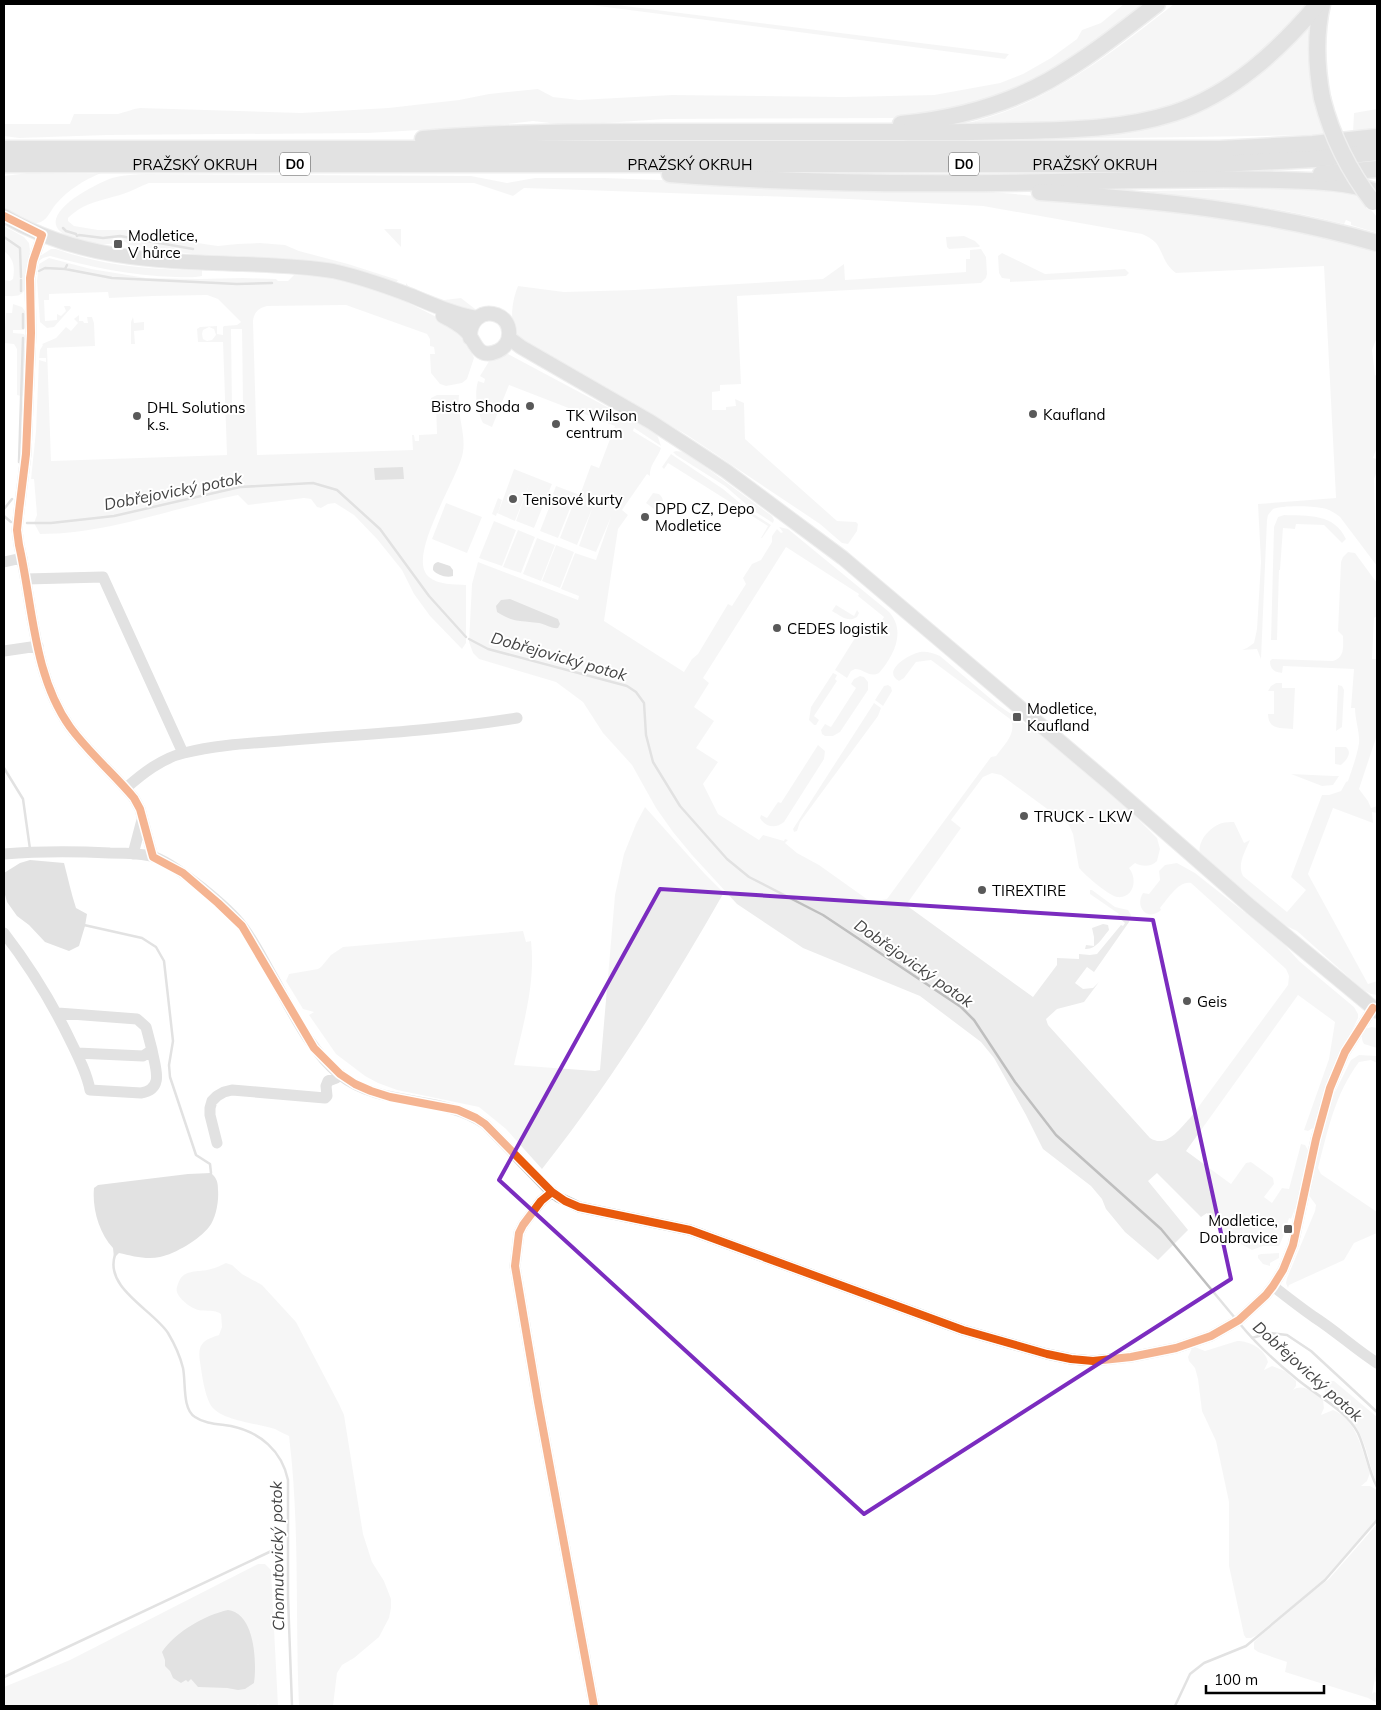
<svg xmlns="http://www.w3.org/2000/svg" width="1381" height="1710" font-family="Mulish,sans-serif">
<rect width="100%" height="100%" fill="#fff"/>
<path fill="#ececec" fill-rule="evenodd" d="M583 4H609L1009 54 1005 59Z
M1124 4H1152L1094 47 1008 96 903 118 665 119 589 124H558L533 121 490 126 368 133 108 135 19 138 4 136V124H70L74 114H118C126 112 132 109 140 108L301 113 388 108 459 100 489 94 538 89 553 97 579 100 672 95 843 97 934 95 1000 83 1023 74 1051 58 1077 39 1082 30 1101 23Z
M1174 4H1309L1249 66 1178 106 1110 122 965 127V124C983 119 1001 114 1019 106 1077 81 1125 42 1174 4Z
M1314 19 1318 114 1325 135 1005 140V137L1178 117Z
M1377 109V128L1353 132 1354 113Z
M28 173 93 174 101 173C83 181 69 189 56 204 50 211 47 222 37 223 26 224 13 214 4 209V176Z
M147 174 471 176 507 183 535 178H605L992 192 1047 197 1257 221 1377 249V337L1372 350 1375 375 1377 376V447L1373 458 1377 459V471L1374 479 1376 551 1377 554V566L1340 517C1335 513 1329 509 1322 508 1310 506 1284 505 1273 509L1268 515 1267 520 1261 659 1257 649 1242 650 1247 648 1254 643 1257 629 1261 562 1258 504 1336 498 1324 266 1176 273C1164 265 1163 252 1156 243 1152 239 1147 236 1142 234L983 206 848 199 524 188 513 196 474 183H149C141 186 132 191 123 194 102 201 86 201 68 218V221L74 226 98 230H134L177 240 218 246 237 244 260 243 285 245 299 251 348 264 398 280 396 283 129 245C122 237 116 244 108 244 96 245 59 239 56 225 51 206 98 183 112 178 124 175 135 174 147 174Z
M1298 188 1356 192 1377 217V233L1351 225V222L1346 220 1344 224C1279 207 1213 199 1147 193V191Z
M4 226 24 237 29 243 30 250 26 287C22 298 14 296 4 296V280L10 281 13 279C15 267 14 259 4 251Z
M384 229H401V247Z
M964 236 975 241 980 246 979 247 949 249 947 247 946 237Z
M51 249H56C103 266 153 270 202 270V276C194 278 184 277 175 277 132 276 91 267 50 256L43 258 39 261 40 256Z
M981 249 986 257 987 274 986 278 981 283 737 296 741 384 720 385V391L712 392V410H726V407L736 406 735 399 744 403 745 439 837 521 856 522 858 524 857 531 848 544 842 543 820 524 687 435 563 363 514 336C511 317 511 304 518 286L564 292 634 290 823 279 844 264 845 280 966 272V259H970V250Z
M1002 253 1045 274 1125 269 1129 273 1126 276 1010 282V279L1002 278 999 273 998 256Z
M49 258 91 269 146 278 199 279 243 278 276 279 278 281H288L294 275 333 277 361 284 403 300 462 330 474 358 467 379 462 383 446 386 440 384 431 373 430 354H435L434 347 430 346V339L427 334 346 305 267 306C259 308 254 312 253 321L257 455 413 450 412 435H414L415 441H419V435L437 434 436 405H430L431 398 437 395H459C457 415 466 434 463 452 459 478 405 557 429 577 438 585 455 584 466 585V643L462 649 430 616 414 594 402 570 377 539 354 515 335 503 328 504 321 508 317 507 311 499 304 498 248 505 238 495C172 508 108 534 40 534L34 523 37 515 34 479H31L36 431 39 360 46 362V358H39L40 350 43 345 42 344 56 338 66 327 71 331 78 323 74 319 79 315V321H83L84 323H88L87 317H92L94 323 95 346 47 348 51 461 227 455 223 342H198L197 329 200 327 217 326V334L223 335V327L224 326 237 325 241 322 218 299 207 295 153 296 109 298 108 292 49 294V300H44L45 321 57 320V314L61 316 66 311 64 306H70L71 308 54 327 47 328 40 322 37 281 39 264ZM209 327 214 329 216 335 212 340 207 341 203 339 202 334 203 330ZM231 329H242L243 405H232Z
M406 283 409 287 444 300 461 298 479 312 475 314 406 288Z
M13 304 22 307 25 311V328L24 330H13V333L24 334 25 336V397L17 395V349L14 344 4 343 6 313H12Z
M133 317 134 323 144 322V330L134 331 135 344H131V322Z
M502 353 508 354 654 432 658 437 661 446 634 428 633 431 661 448C658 458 649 465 650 476L647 474 622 510 628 515 618 529 604 621 684 672 692 659 698 654 728 604 732 606 746 584 743 578 752 564 761 560 772 542V536L777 529 781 533 783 532 779 527 788 529 888 611C907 630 894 656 879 673 869 678 864 669 855 669L851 671 847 678 835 670 860 630 866 625 873 623 878 627 884 617 858 596 859 594 786 547 703 678 709 683 694 707 714 721 696 748 718 762 703 784 718 814 759 840 763 835 784 841 785 839 788 840 785 843 797 853 819 865 871 902 887 899 991 757 996 756C1004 745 1018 732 1010 719L931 660 916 662 904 678 899 681C881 671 909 654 920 652 927 651 933 653 940 656L998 705 1062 749 1114 795 1157 838 1160 849 1157 861C1151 867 1142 867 1135 863L1129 868C1138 879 1134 899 1117 897 1108 895 1086 876 1079 868L1073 834 1069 825 1001 775 992 773 983 777 951 820 961 828 906 905 1033 997 1057 965V958L1079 959V954L1090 955 1097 954 1121 925 1123 926 1125 923 1117 916 1119 914 1090 894V890H1092L1115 907 1128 910 1131 915 1129 922 1094 972 1087 967 1075 983 1083 989 1093 988 1099 982 1084 1002 1057 1009 1046 1019 1048 1025 1150 1138C1167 1149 1180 1128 1191 1117L1288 985 1289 976 1286 969 1191 883C1178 881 1168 899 1160 908L1161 910C1148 922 1134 907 1143 893L1149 894 1160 880 1159 871 1165 865 1177 863 1195 873 1282 942 1299 961 1354 1007 1358 1014V1018L1336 1064 1313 1128 1308 1131 1304 1130 1329 1059 1335 1022 1298 995 1186 1151 1231 1184 1246 1163 1251 1162 1273 1178 1274 1184 1264 1197 1272 1203 1282 1188 1289 1189 1301 1144 1305 1145 1308 1150 1298 1201 1291 1219 1289 1218 1287 1225 1285 1224 1284 1229 1286 1230 1279 1246H1263L1252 1250 1230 1238 1207 1213 1201 1217 1157 1173 1148 1181 1188 1230 1158 1260 1125 1232 1106 1209 1102 1199 1091 1186 1043 1149 1026 1115 994 1058 981 1042 920 996 803 948 737 904 692 855 673 832 656 808 632 765 603 733 583 702 556 682 479 659 473 653 469 642 472 584 478 562 578 600 579 596 561 589 575 553 596 560 611 517 596 552 579 546 592 509 577 545 560 538 574 502 573 501 558 538 540 531 554 495 553 494 556 486 580 495 591 465 599 468 615 426 509 385 492 427 483 423C477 411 474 394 478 381L484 383 485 379 480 376 491 358Z
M676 451 685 452 772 516 774 520 773 523 754 511 725 486 676 455 673 452Z
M671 454 723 489 752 513 771 525 762 538H761L768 526 668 463 664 469 662 467Z
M514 469 552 484 534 528 516 521 529 485 515 521 497 513 496 516 492 514 498 498 502 500 498 513Z
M653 493 659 494C666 500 662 505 658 512L646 503Z
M446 503 482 517 467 553 432 539Z
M1284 515C1308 516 1334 513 1346 539L1342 543 1324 525 1296 524 1295 529 1283 528 1280 570H1279L1277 640H1271L1274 527 1278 517Z
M494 521 516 530 502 566 479 558Z
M518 530 535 537 521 573 503 567Z
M537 538 555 545 541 581 523 574Z
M556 545 574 552 560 588 542 581Z
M1348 552 1355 553 1377 583V616L1374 618 1372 659H1377L1376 738 1359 789 1368 801 1371 808 1377 806V813L1372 812 1373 823 1333 808 1308 874 1368 984 1377 981V995L1371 994 1362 989 1297 931 1280 923 1235 886 1200 854C1197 841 1210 827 1222 823 1225 822 1230 822 1234 822L1244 843 1250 840C1245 852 1237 864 1243 876L1287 912 1306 890 1291 877 1322 795H1329L1341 791 1346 782 1348 781C1352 769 1357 756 1359 743 1360 733 1355 720 1355 708H1351L1354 669 1283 666 1282 673C1275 672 1270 670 1270 661L1272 659 1333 661C1345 657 1343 647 1343 636L1338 631 1341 562 1343 557Z
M836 605 854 616 857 610 859 613 857 617C848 623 841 616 832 611Z
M833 673 837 675 835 679 837 681 814 716 819 720 816 725H814L809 720 811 707Z
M860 676 864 677 868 682V690L840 732 833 736H825L822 734 821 730 825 724 831 727 856 688 851 684 854 679Z
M1276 683H1282V688H1295L1293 729C1281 728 1268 730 1268 714H1274V691H1268L1271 686Z
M888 685 891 687 892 691 883 706 875 700 884 686Z
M1338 685 1342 686 1344 690 1342 727 1336 731Z
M874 703 881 708 878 716 800 822 797 831 794 832 793 829Z
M818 745 825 751 824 759 784 822C776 829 765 827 760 818L761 815 767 818 778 802 781 803Z
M1335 747H1346C1353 753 1346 761 1341 765L1335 764Z
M1291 774 1334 776H1339L1333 785 1322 786Z
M645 807 704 873 723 892V894C669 989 610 1083 542 1169L506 1129 479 1107 397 1090 378 1083 365 1076 336 1054 309 1015 314 1012 303 1009 286 981 289 974 318 969 321 967 331 955 343 947 523 931 526 942 531 941C536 983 523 1025 514 1065L595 1071 600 1070 615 895 624 854 636 824Z
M1103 924 1108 925 1109 930C1102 938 1096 950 1085 949L1086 945 1094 946V937L1092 928Z
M1372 1027 1377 1028V1048L1364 1044C1359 1036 1363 1028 1372 1027Z
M1359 1055 1377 1056V1063L1371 1060 1359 1062C1335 1094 1328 1130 1318 1168L1321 1174 1377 1212V1233L1354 1243 1344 1260 1289 1285 1288 1288 1286 1283 1287 1278 1315 1211 1316 1205 1310 1197V1189L1314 1166 1334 1094 1351 1060Z
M1279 1253V1258L1270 1263V1266L1263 1264 1258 1258V1255L1261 1254Z
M226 1263 232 1265 242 1274 262 1285 296 1322 339 1404 344 1415 363 1534 372 1562 384 1581 391 1599V1608L389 1618 379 1637 354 1658 342 1665 337 1673 333 1706H299C295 1616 300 1526 289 1436 284 1434 279 1431 275 1429 257 1423 219 1421 210 1404 204 1392 202 1375 200 1362 197 1344 203 1340 219 1335L222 1327 221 1314C214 1309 206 1312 198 1310 191 1308 182 1301 179 1296 176 1292 176 1289 178 1284 183 1268 198 1273 211 1269 216 1268 221 1265 226 1263Z
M1237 1341C1250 1341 1265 1349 1268 1362L1264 1370 1272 1366 1285 1371 1296 1381V1386L1293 1390C1304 1383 1314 1393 1323 1400L1324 1408 1321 1415 1333 1410C1357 1419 1362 1451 1370 1473L1367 1481 1361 1486H1370L1377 1490V1522L1326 1578 1257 1635 1251 1638H1246L1244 1635 1229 1566V1502L1216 1441 1202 1411 1198 1379 1195 1368 1189 1361 1188 1357 1192 1348 1195 1347 1205 1351Z
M1330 1381H1334L1377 1417V1484C1368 1463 1367 1441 1353 1423 1345 1411 1320 1400 1325 1385Z
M1377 1524V1667L1372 1694 1374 1692 1377 1693V1703L1368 1698 1285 1672 1287 1662 1258 1652 1254 1649V1642L1279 1617 1329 1579Z
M258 1564H265L271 1570 278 1706H260L258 1704 255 1706H4V1687L70 1660Z"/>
<path fill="#bfbfbf" d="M403 467 404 479 375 480 374 468Z
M438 562 450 566 453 570V576C446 578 437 575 433 570 433 565 434 563 438 562Z
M510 599 558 619 560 624 558 628C552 629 545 624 539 623 520 620 514 623 497 612L496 606 501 600Z
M30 860 64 863C68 878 71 893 76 908L87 914 85 926 79 946 69 951 45 942 29 925 17 916 7 902 4 891V873L20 863Z
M211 1173C217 1178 218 1183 218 1190 219 1201 216 1218 209 1227 200 1239 175 1254 160 1257 147 1260 132 1256 119 1253L114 1258 113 1248C99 1233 92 1208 94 1188L98 1185 188 1174Z
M228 1610C255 1613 257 1663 254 1683L245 1689 238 1690 227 1688 198 1687 191 1679 188 1682 186 1680 181 1683 173 1678 170 1671 165 1666V1660L162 1652C175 1632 205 1615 228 1610Z"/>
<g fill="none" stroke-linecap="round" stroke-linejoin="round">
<path stroke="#bfbfbf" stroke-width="2.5" d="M63 228 66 231 76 234 77 236 79 235 103 238 120 236 193 249
M4 237 20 248 21 277
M65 269 112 278 237 284 272 283
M39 271 45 268 65 269 67 265
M21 280V291
M23 328V314
M19 462 23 338
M4 509 12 499
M4 516 11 522
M27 523H51L114 516 240 487 313 483 337 490 380 529 429 596 466 637
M469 639 488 649 627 686 636 692 644 703 646 735 653 762 680 806 727 859 749 877 823 915 961 1007 974 1020 1015 1082 1056 1135 1161 1229 1235 1318
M4 768 23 799 30 849
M84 925 142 938 156 947 164 961 173 1041 169 1065 170 1077 196 1155 210 1164 211 1173 209 1176
M115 1255C104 1288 153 1310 168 1333 174 1343 180 1356 183 1368 186 1382 182 1409 195 1417 205 1424 219 1424 231 1426 260 1432 282 1451 288 1480V1597L292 1706
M1240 1324C1257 1345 1277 1363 1298 1380 1316 1395 1347 1411 1358 1433 1366 1450 1368 1470 1377 1487
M1252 1338 1269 1333 1287 1335 1311 1351 1377 1412
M1377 1668V1681
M4 1677 280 1547
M1175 1706 1190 1674 1204 1663 1246 1646 1325 1580 1377 1520"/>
<g stroke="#dbdbdb" stroke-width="16">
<path id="major" d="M4 216C79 260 158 261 242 264 272 265 303 266 333 271 360 277 386 286 412 296 433 305 454 314 476 318
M443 316C451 320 460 325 466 331 475 339 476 361 498 351 513 344 513 321 497 315 480 309 469 323 470 338
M509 338 521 347 651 422 726 471 843 558 1109 783 1251 907 1377 1011"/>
</g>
<g stroke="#dbdbdb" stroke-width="19">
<g id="highway">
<path d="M1322 4C1315 35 1316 66 1322 98"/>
<path d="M901 124C952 119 1003 106 1048 81 1087 59 1122 31 1157 4"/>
<path d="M423 139C504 132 586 132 668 132 746 132 824 132 903 132 942 133 981 132 1020 131 1071 130 1124 129 1174 113 1232 94 1279 50 1318 4"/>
<path d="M4 149H1220L1313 144 1377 137"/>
<path id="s1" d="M4 164H1220L1315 159 1377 152"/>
<path d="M670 174C810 185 951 185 1091 181 1153 180 1217 178 1280 180 1312 181 1346 181 1377 192"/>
<path d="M1321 174 1377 169"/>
<path d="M1040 192C1155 200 1267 211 1377 243"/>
</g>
</g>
<path stroke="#bebebe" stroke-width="11" d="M42 235 33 261 30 278 31 333 26 454 19 511 17 530 19 545C33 606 33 675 70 727 89 753 114 774 134 798L140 809 153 857
M4 562 22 558
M26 579 103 577 183 753
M4 651 38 646
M126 788C142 774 162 758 184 753 219 744 257 743 293 740 368 734 443 730 517 718
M4 854C39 851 74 851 110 853 124 853 141 853 155 857 178 866 228 907 243 927 255 943 264 962 274 979 293 1013 310 1050 340 1075 382 1108 442 1094 485 1124L547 1188 558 1197 579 1207 690 1230 963 1330 1047 1354 1071 1359 1093 1361 1131 1357 1176 1348 1211 1336 1239 1320 1266 1295 1273 1286 1283 1270 1293 1245 1316 1139 1330 1088 1345 1052 1373 1008
M133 854 142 820
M4 933C31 968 53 1004 72 1044 79 1058 87 1074 90 1090L141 1093C165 1089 155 1067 152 1050
M58 1013 137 1019 146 1027 152 1050 143 1056 77 1053
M217 1143 210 1115V1108L212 1101 217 1096 224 1092 232 1090 325 1098 327 1096 326 1086 328 1081 336 1078 340 1074
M552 1192 541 1201 523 1225 519 1233 515 1266 538 1402 594 1706
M1273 1286C1287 1297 1300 1307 1314 1317 1336 1331 1355 1349 1377 1363"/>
<use href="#major" stroke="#bebebe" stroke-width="14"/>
<use href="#highway" stroke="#bebebe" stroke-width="16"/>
<g stroke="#dbdbdb" stroke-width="19" stroke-linecap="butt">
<path id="highway-bridge" d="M1322 98C1332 137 1348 170 1373 202"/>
</g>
<use href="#highway-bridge" stroke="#bebebe" stroke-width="16"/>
<g stroke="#fff" stroke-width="11">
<path id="cycleway" d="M4 216 42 235 33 261 30 278 31 333 26 454 19 511 17 530 19 545C33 606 33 675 70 727 89 753 114 774 134 798L140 809 153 857 183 873 218 903 242 926 314 1048 340 1074 355 1084 371 1091 390 1097 458 1110 476 1118 485 1124 552 1192 565 1201 579 1207 690 1230 963 1330 1047 1354 1071 1359 1093 1361 1131 1357 1176 1348 1211 1336 1239 1320 1266 1295 1273 1286 1283 1270 1293 1245 1316 1139 1330 1088 1345 1052 1373 1008
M552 1192 541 1201 523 1225 519 1233 515 1266 538 1402 594 1706"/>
</g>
<use href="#cycleway" stroke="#e8590c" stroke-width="8"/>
</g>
<path d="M0 0H1381V1710H0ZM660 889 1153 920 1231 1279 864 1514 499 1180Z" fill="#fff" fill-opacity=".55" fill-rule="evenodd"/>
<path fill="none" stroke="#7b2cbf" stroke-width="4" stroke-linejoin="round" d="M660 889 1153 920 1231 1279 864 1514 499 1180Z"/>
<g fill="#595959" stroke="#fff" stroke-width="2">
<rect x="113" y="239" width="10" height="10" rx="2.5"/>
<circle cx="530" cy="406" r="5"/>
<circle cx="1033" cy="414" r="5"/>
<circle cx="137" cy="416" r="5"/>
<circle cx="556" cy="424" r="5"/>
<circle cx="513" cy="499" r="5"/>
<circle cx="645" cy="517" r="5"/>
<circle cx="777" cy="628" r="5"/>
<rect x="1012" y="712" width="10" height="10" rx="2.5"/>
<circle cx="1024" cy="816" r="5"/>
<circle cx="982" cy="890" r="5"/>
<circle cx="1187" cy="1001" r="5"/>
<rect x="1283" y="1224" width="10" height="10" rx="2.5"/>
</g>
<g text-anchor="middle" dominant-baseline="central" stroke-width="4" stroke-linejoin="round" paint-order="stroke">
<g fill="#fff" stroke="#4c4c4c" stroke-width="1">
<rect x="280" y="152.5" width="30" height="23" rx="4"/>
<rect x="949" y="152.5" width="30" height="23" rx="4"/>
</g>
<g font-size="14" font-weight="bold" fill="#000">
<text x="295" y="164">D0</text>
<text x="964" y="164">D0</text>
</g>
<g font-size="15" fill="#000" stroke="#fff">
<text stroke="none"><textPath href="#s1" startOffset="686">PRAŽSKÝ OKRUH</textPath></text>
<text stroke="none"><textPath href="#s1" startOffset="1091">PRAŽSKÝ OKRUH</textPath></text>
<text stroke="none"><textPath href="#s1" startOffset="191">PRAŽSKÝ OKRUH</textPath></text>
</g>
<g font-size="15" fill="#000" stroke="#fff" text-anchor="start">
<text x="128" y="235">Modletice,<tspan x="128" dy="17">V hůrce</tspan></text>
<text x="520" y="406" text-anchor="end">Bistro Shoda</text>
<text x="147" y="407">DHL Solutions<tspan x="147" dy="17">k.s.</tspan></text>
<text x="1043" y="414">Kaufland</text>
<text x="566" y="415">TK Wilson<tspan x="566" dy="17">centrum</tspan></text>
<text x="523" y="499">Tenisové kurty</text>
<text x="655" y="508">DPD CZ, Depo<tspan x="655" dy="17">Modletice</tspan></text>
<text x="787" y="628">CEDES logistik</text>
<text x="1027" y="708">Modletice,<tspan x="1027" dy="17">Kaufland</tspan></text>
<text x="1034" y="816">TRUCK - LKW</text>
<text x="992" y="890">TIREXTIRE</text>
<text x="1197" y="1001">Geis</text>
<text x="1278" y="1220" text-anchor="end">Modletice,<tspan x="1278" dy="17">Doubravice</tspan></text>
</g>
<g font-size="16" font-style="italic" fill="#444" stroke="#fff">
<text transform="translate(173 491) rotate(-11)">Dobřejovický potok</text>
<text transform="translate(559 656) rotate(16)">Dobřejovický potok</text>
<text transform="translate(914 963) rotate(35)">Dobřejovický potok</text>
<text transform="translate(1308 1371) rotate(42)">Dobřejovický potok</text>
<text transform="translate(277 1556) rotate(-91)">Chomutovický potok</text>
</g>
</g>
<rect width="1381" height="1710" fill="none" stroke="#000000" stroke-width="10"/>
<path d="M1206 1685v8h118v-8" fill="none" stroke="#000000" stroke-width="2.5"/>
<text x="1214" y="1685" font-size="15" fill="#000000" stroke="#ffffff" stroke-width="4" paint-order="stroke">100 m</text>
</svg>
